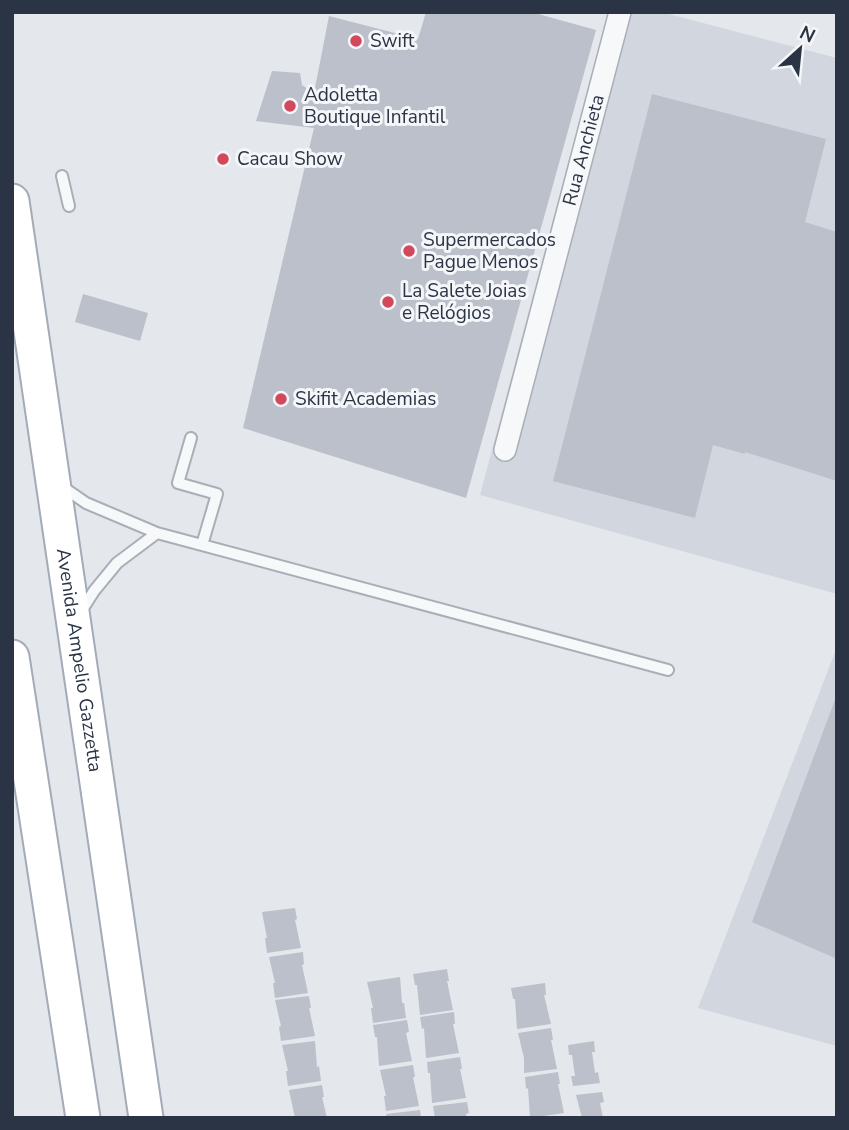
<svg xmlns="http://www.w3.org/2000/svg" width="849" height="1130" font-family="'Nunito Sans',sans-serif">
<rect width="100%" height="100%" fill="#e4e7ec"/>
<path fill="#d2d6de" d="M608 12H661L837 58V594L480 495Z
M837 647V1046L698 1008Z"/>
<path fill="#bbc0ca" d="M426 12H531L596 30 466 498 243 428 314 128 256 121 272 71 300 73 302 85 314 93 329 16 418 39Z
M652 94 826 139 805 222 837 232V481L745 452V454L713 445 695 518 553 481Z
M83 294 148 313 140 341 75 322Z
M836 697 837 698V959L752 922Z
M295 908 297 919 295 920 301 948 267 953 265 938H267L262 912Z
M303 952 304 964 302 965 308 993 275 998 273 983H275L269 957Z
M447 969 449 981H447L453 1010 420 1015 417 985H415L413 974Z
M400 977 402 1003H404L406 1018 373 1023 371 1008H373L367 982Z
M545 983 546 995H544L551 1024 517 1029 515 999H513L511 988Z
M309 996 311 1008H309L315 1036 281 1041 279 1027 281 1026 275 1000Z
M454 1012 455 1024H453L459 1053 426 1058 424 1028 422 1029 420 1017Z
M407 1020 409 1032 406 1033 412 1061 379 1066 377 1037H375L373 1025Z
M551 1028 553 1040H551L557 1069 524 1073V1058L518 1033Z
M315 1041 317 1067 319 1066 321 1081 288 1086 286 1071H288L282 1045Z
M594 1041 595 1052H592L595 1073 598 1072 600 1083 573 1086 571 1076H575L572 1055H569L568 1045Z
M460 1057 462 1069H460L466 1098 432 1103 430 1073H428L427 1062Z
M413 1065 415 1077H413L419 1106 386 1111 384 1096H386L380 1070Z
M558 1072 560 1084H558L564 1113 530 1118 528 1088 526 1089 525 1077Z
M322 1085 324 1097H322L327 1118H295L289 1090Z
M602 1092 604 1102 600 1103 603 1118H582L576 1095Z
M467 1102 469 1113 466 1114 467 1118H435L433 1106Z
M420 1110 421 1118H387L386 1114Z"/>
<g fill="none" stroke-linecap="round" stroke-linejoin="round">
<g stroke="#a9aeb7" stroke-width="14">
<path id="service" d="M62 176 69 206
M191 438 178 483 217 494 202 545
M60 485 86 503 157 533 668 670
M80 613 94 591 117 563 157 533"/>
</g>
<g stroke="#a9aeb7" stroke-width="24">
<g id="minor">
<path id="s1" d="M505 450 620 12"/>
</g>
</g>
<g stroke="#a3abb8" stroke-width="37">
<g id="primary">
<path id="s2" d="M12 201 146 1118"/>
<path d="M12 657 83 1118"/>
</g>
</g>
<use href="#service" stroke="#f7f8fa" stroke-width="10"/>
<use href="#minor" stroke="#f7f8fa" stroke-width="21"/>
<use href="#primary" stroke="#fff" stroke-width="33"/>
</g>
<g fill="#d1495b" stroke="#f4f6f9" stroke-width="2.5">
<circle cx="356" cy="41" r="7"/>
<circle cx="290" cy="106" r="7"/>
<circle cx="223" cy="159" r="7"/>
<circle cx="409" cy="251" r="7"/>
<circle cx="388" cy="302" r="7"/>
<circle cx="281" cy="399" r="7"/>
</g>
<g text-anchor="middle" dominant-baseline="central" stroke-width="6" stroke-linejoin="round" paint-order="stroke">
<g font-size="19" fill="#2b3445" stroke="#f4f6f9" text-anchor="start">
<text x="370" y="41">Swift</text>
<text x="304" y="95">Adoletta<tspan x="304" dy="22">Boutique Infantil</tspan></text>
<text x="237" y="159">Cacau Show</text>
<text x="423" y="240">Supermercados<tspan x="423" dy="22">Pague Menos</tspan></text>
<text x="402" y="291">La Salete Joias<tspan x="402" dy="22">e Relógios</tspan></text>
<text x="295" y="399">Skifit Academias</text>
</g>
<g font-size="19" fill="#2b3445" stroke="#f4f6f9">
<text stroke="none"><textPath href="#s1" startOffset="310">Rua Anchieta</textPath></text>
<text stroke="none"><textPath href="#s2" startOffset="464">Avenida Ampelio Gazzetta</textPath></text>
</g>
</g>
<rect width="849" height="1130" fill="none" stroke="#2b3445" stroke-width="28"/>
<g transform="translate(800 49) rotate(27)" stroke="#f4f6f9" stroke-width="5" paint-order="stroke">
<path d="M0-5L12 26L0 18L-12 26Z" fill="#2b3445"/>
<text y="-10" font-size="19" font-weight="bold" text-anchor="middle" fill="#2b3445">N</text>
</g>
</svg>
